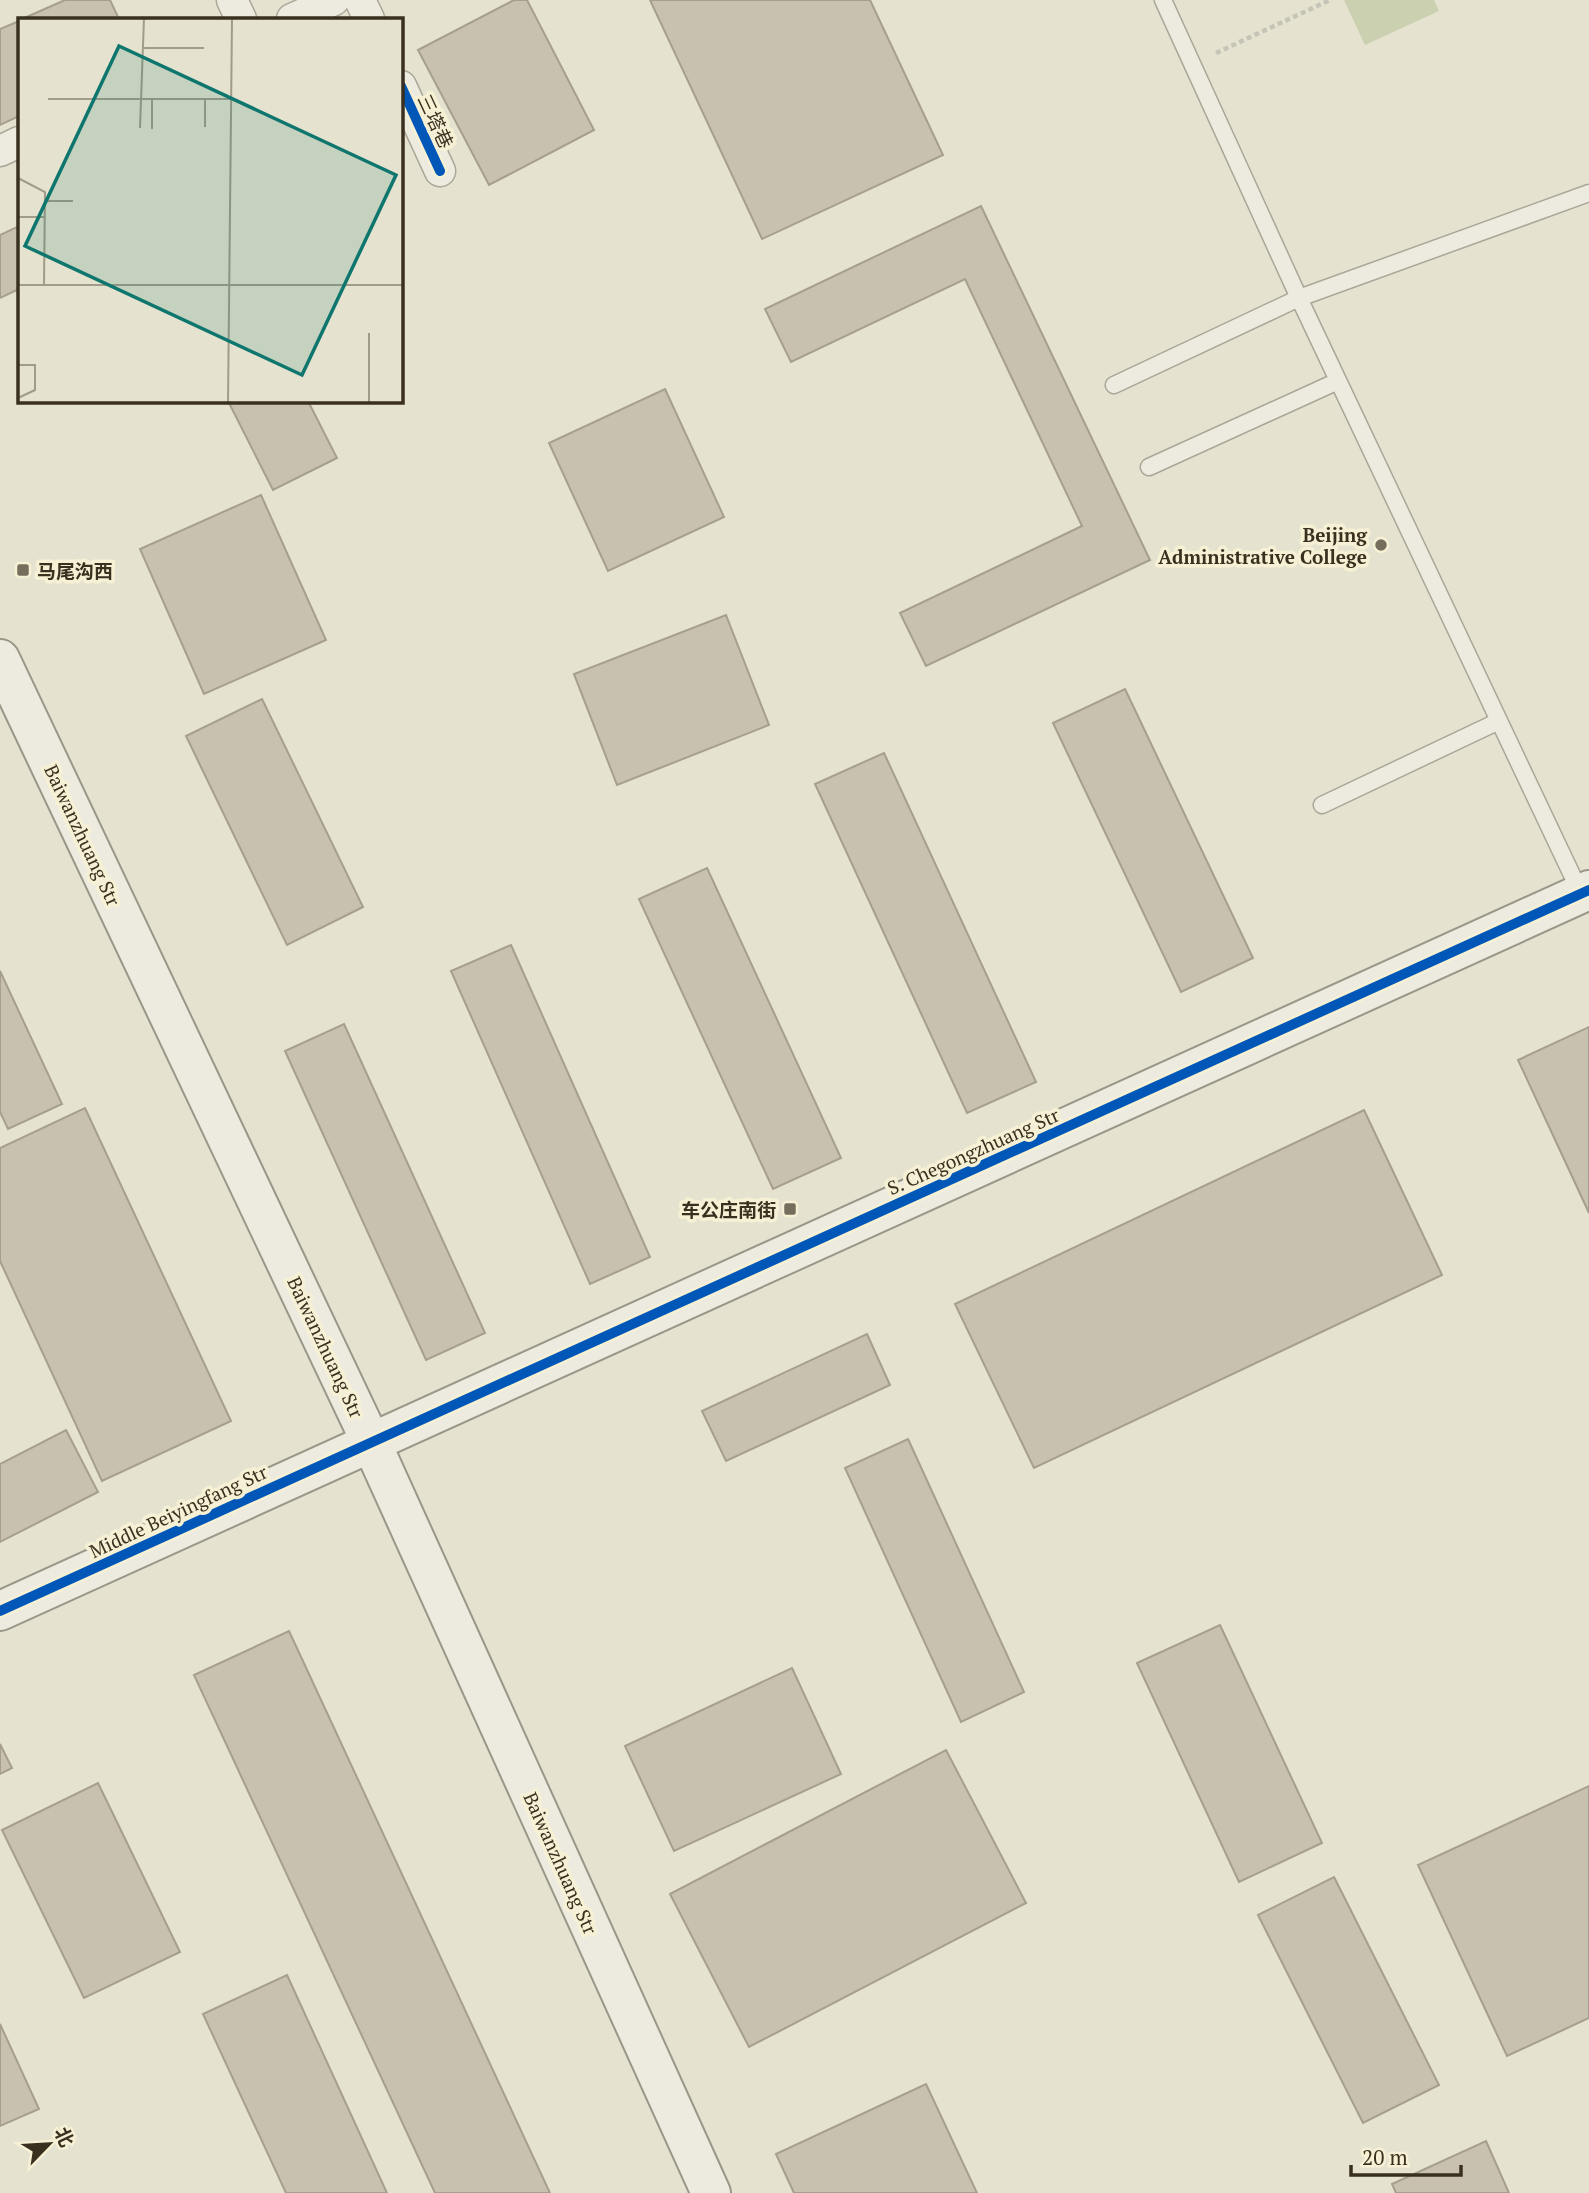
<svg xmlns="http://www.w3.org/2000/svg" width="1589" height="2193" font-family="'PT Serif','Noto Sans SC',serif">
<rect width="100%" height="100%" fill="#e5e2cf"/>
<path fill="#cbd0b0" d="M1344 0H1434L1439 11 1365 45Z"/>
<path fill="#c9c1af" stroke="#a69e8e" stroke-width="2" d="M65 0H110L119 19H22Z
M514 0H527L594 130 489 185 418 50Z
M650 0H870L943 155 762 239Z
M19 21V116L0 125V29Z
M981 206 1150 560 926 666 900 613 1082 526 965 279 791 362 765 309Z
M19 226V289L0 298V235Z
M665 389 724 517 608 571 549 443Z
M228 401H308L337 458 273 490Z
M261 495 326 640 204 694 140 549Z
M726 615 769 725 617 785 574 674Z
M1125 689 1253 958 1181 992 1053 723Z
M262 699 363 907 287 945 186 736Z
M884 753 1036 1082 967 1113 815 784Z
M707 868 841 1158 773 1189 639 899Z
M511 945 650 1257 590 1284 451 971Z
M0 971 62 1104 8 1129 0 1112Z
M344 1024 485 1333 426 1360 285 1051Z
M1589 1027V1213L1518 1060Z
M85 1108 231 1421 102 1481 0 1261V1148Z
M1364 1110 1442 1275 1034 1468 955 1304Z
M867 1334 890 1385 726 1461 702 1411Z
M66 1430 98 1492 0 1542V1464Z
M908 1439 1024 1692 961 1722 845 1468Z
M1220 1625 1322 1843 1239 1882 1137 1663Z
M289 1631 550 2193H435L194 1675Z
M792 1668 841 1774 674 1851 625 1746Z
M0 1744 12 1768 0 1774Z
M946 1750 1026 1903 749 2047 670 1894Z
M98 1783 180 1952 84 1998 2 1830Z
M1589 1786V2018L1507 2056 1418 1865Z
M1334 1877 1439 2085 1363 2123 1258 1915Z
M287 1975 387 2193H286L203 2014Z
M0 2024 39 2109 0 2126Z
M926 2084 977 2193H794L776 2154Z
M1486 2141 1509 2193H1396L1392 2184Z"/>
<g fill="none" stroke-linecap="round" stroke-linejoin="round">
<g stroke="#aba697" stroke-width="19">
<path id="lane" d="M1163 0 1299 298 1581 894
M1114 385 1299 298 1589 193
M1149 467 1338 381
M1322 805 1499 721"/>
</g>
<g stroke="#aba697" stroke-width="33">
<path id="street" d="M232 0 241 19
M360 0 369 19
M292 19 334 0
M401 86 440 171
M0 151 19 142"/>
</g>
<g stroke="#9a9688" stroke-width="42">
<path id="secondary" d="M0 659 371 1442 711 2193
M0 1611 1589 890"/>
</g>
<path stroke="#c6c3b7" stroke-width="4.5" stroke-dasharray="5 3.5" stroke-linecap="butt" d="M1216 53 1330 0"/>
<use href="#lane" stroke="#edebe0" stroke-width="16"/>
<use href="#street" stroke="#edebe0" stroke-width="30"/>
<use href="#secondary" stroke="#edebe0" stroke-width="38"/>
<g stroke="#f6f1d5" stroke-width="15">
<path id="cycleway" d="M401 86 440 171
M0 1611 1589 890"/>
</g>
<use href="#cycleway" stroke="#0057b8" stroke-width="10"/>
</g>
<g fill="#766e5d" stroke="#f6f1d5" stroke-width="2.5">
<circle cx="1381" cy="545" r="7"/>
<rect x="16" y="563" width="14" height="14" rx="3.5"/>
<rect x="783" y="1202" width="14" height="14" rx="3.5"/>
</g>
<g text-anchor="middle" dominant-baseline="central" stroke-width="7" stroke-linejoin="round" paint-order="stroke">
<g font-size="19" fill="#3a301f" stroke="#f6f1d5">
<text transform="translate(436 121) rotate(65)">三塔巷</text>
<text transform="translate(83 835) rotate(65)">Baiwanzhuang Str</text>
<text transform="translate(973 1151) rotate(-24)">S. Chegongzhuang Str</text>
<text transform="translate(326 1347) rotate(65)">Baiwanzhuang Str</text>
<text transform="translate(178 1511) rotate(-25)">Middle Beiyingfang Str</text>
<text transform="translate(561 1863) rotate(66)">Baiwanzhuang Str</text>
</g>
<g font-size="19" font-weight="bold" fill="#3a301f" stroke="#f6f1d5" text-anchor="end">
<text x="1367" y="534">Beijing<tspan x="1367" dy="22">Administrative College</tspan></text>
<text x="37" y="570" text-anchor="start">马尾沟西</text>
<text x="776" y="1209">车公庄南街</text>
</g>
</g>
<g transform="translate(18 18)">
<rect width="385" height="385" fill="#e5e2cf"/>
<path fill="none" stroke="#a19b89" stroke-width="2" d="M126 30H186M30 81H213M187 81V109M122 110 126 0M134 111V82M0 160 27 174 26 267M27 183H55M0 199H27M0 267H385M0 347H17V372L0 380M210 385 214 0M351 385V315"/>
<path fill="#0f766e" fill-opacity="0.15" stroke="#0f766e" stroke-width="3.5" d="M101 28 378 157 284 357 7 228Z"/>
<rect width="385" height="385" fill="none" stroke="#3a301f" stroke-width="3.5"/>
</g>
<g transform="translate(49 2144) rotate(65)" stroke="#f6f1d5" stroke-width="5" paint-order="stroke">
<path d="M0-5L12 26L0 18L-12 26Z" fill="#3a301f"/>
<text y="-10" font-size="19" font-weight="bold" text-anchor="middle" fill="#3a301f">北</text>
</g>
<path d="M1351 2165v10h110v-10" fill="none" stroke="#3a301f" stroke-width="3.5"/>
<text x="1362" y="2165" font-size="21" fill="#3a301f" stroke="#f6f1d5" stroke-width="5" paint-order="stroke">20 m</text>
</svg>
